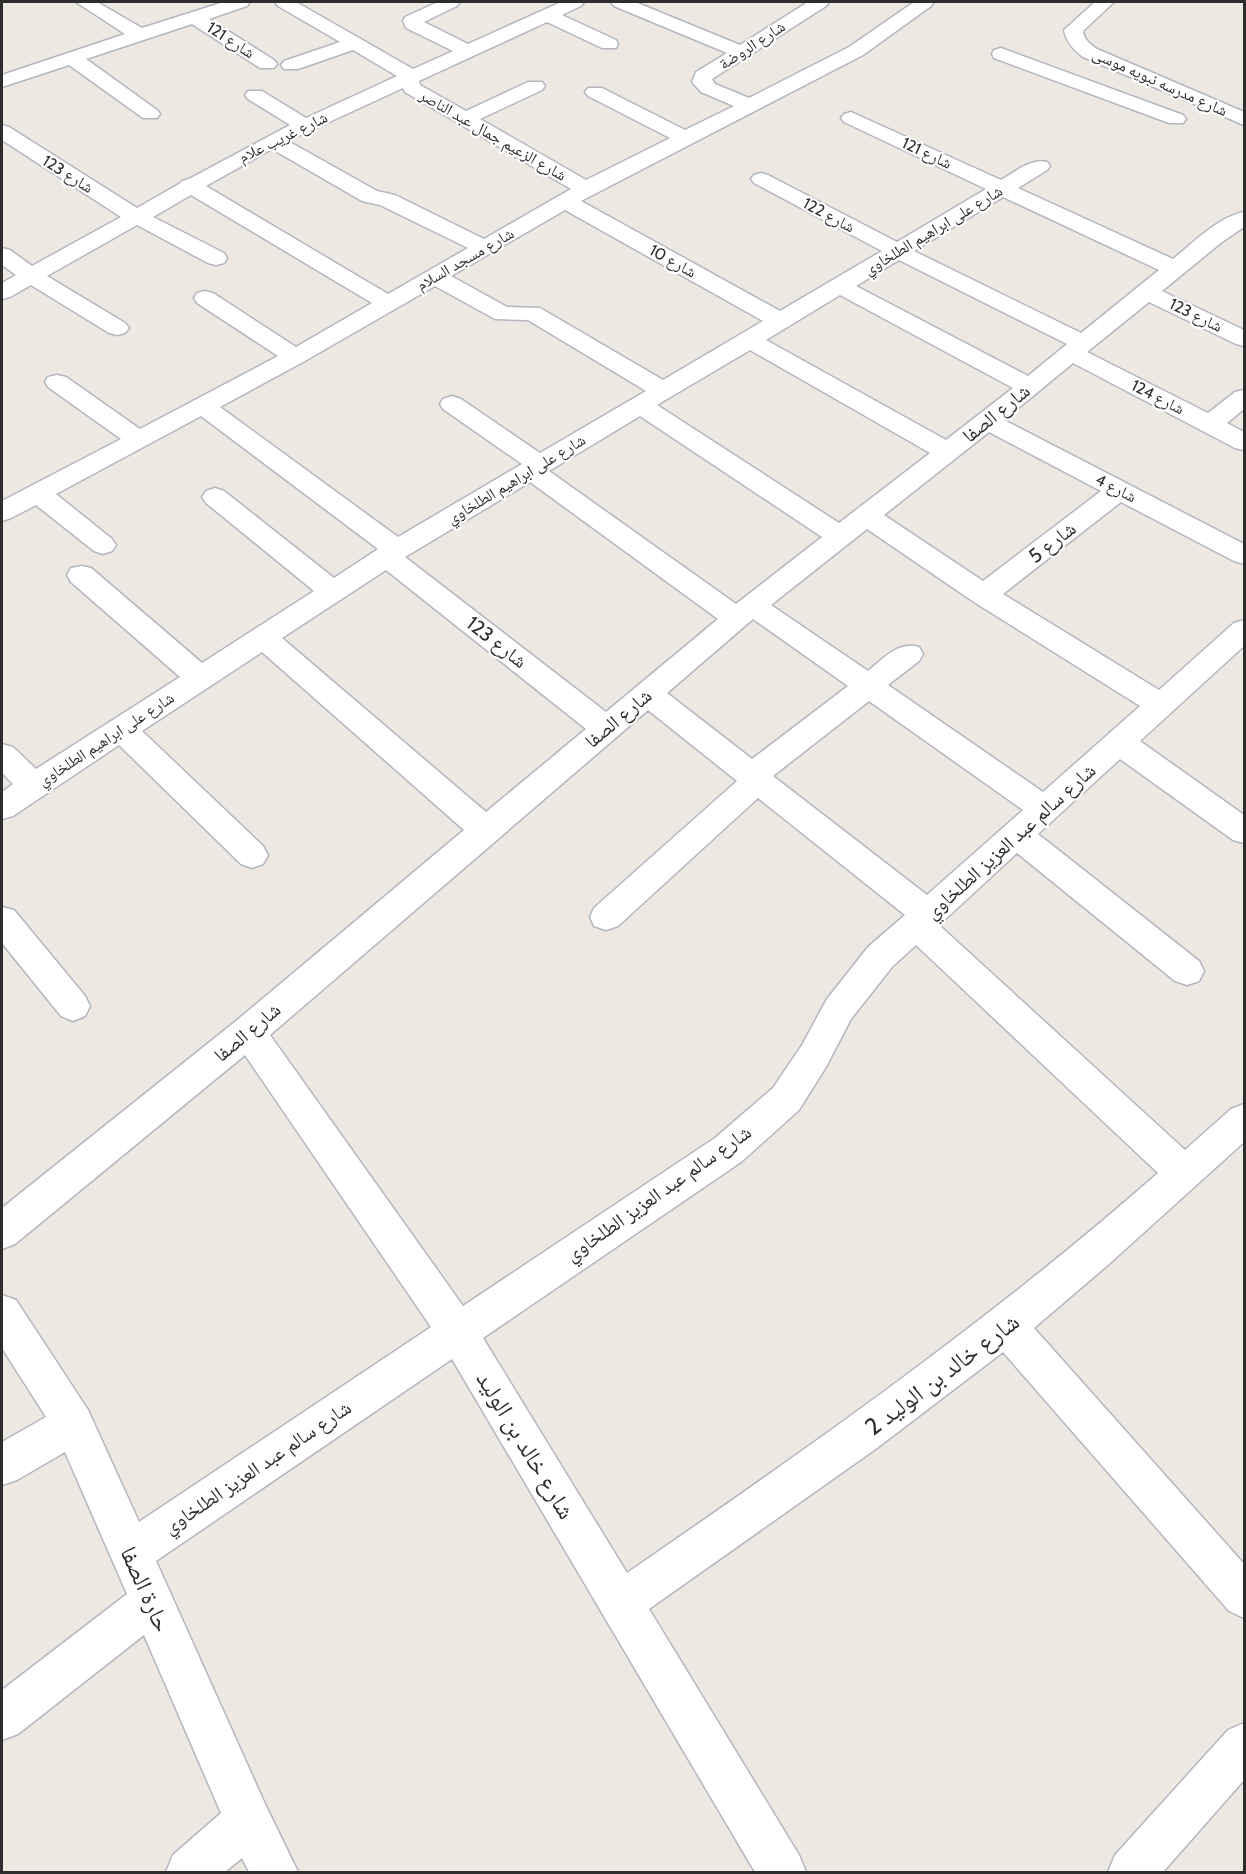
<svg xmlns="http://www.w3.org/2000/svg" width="1246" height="1874" font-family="Cabin,'Noto Naskh Arabic',sans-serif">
<rect width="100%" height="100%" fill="#ede8e1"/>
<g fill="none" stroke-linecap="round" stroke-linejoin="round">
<g stroke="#b4b6bf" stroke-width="3">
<path id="minor" d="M76 2H97L142 28 224 2H250L247 6 209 19 274 60 277 64 274 68H260L192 24 86 59 157 110 160 114 157 118H143L69 65 2 87V75L125 34Z
M275 2H296L413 69 453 51 406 28 403 21 405 17 438 2H460L457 6 424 22 468 44 561 2H584L581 6 562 15 616 40 618 44 616 48H602L547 22 419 81 420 85 466 111 528 82H542L545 86 542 90 480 119 586 180 670 138 588 96 585 92 588 88H602L685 130 734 106 701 92 692 82 696 72 727 53 614 6 611 2H635L740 45 808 2H829L826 6 712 79 715 84 749 98 849 47 914 2H934L931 6 863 55 581 201 780 311 882 251 754 183 751 179 754 175 761 173 768 175 897 242 986 189 844 122 841 118 844 114 851 112 1001 180C1015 172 1031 158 1047 162L1050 166 1047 170 1018 188 1173 259C1193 243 1218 217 1244 212V227L1222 242 1162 291 1244 330V346L1236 344 1149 302 1087 352 1208 413 1235 392 1244 390V409L1227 423 1244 432V450L1235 448 1073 363 1004 420 1244 544V564L1234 561 1121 502 1003 594 1159 690 1234 623 1244 620V646L1140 741 1244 815V843L1233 840 1120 759 1038 834 1199 961 1204 971 1199 981 1187 985 1175 981 1017 853 939 925 1185 1150 1231 1109 1244 1104V1142L1109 1264 1034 1328 1244 1564V1618L1229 1611 1003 1352 877 1448 649 1609 799 1855 806 1872H755L452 1359 156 1561 265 1804 298 1872H249L242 1858 225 1872H166L173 1855 221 1813 144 1635 18 1734 2 1740V1690L127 1594 65 1452 17 1480 2 1485V1442L46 1417 2 1348V1295L16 1300 88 1410 139 1522 431 1327 245 1055 15 1244 2 1249V1208L236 1021 464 830 262 652 142 731 263 846 268 855 263 864 252 868 241 864 119 745 13 816 2 819V792L13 784 2 773V744L13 747 36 769 180 677 71 582 67 575 71 568 81 566 91 568 202 663 314 591 206 503 202 497 206 491 215 488 224 491 334 578 378 549 201 416 56 494 112 539 116 545 112 551 103 554 94 551 36 505 11 518 2 521V501L121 439 48 387 45 382 48 377 57 375 66 377 140 429 278 356 197 303 194 298 197 293 205 291 213 293 296 347 372 303 191 195 153 217 224 253 227 258 224 263 216 265 208 263 137 225 47 276 125 323 129 328 125 333 117 335 109 333 31 285 10 297 2 299V283L16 275 2 265V248L10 250 32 266 121 217 2 140V125L9 127 137 208 179 184 182 181 189 179 290 125 248 99 245 95 248 91H262L306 118 397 76 353 50 298 69H284L281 65 284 61 340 42 278 6ZM403 88 405 92 571 189 484 239 395 195 377 191 288 141ZM272 149 362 201 380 205 468 248 388 294 206 186ZM1003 197 1159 270 1081 333 914 251ZM565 210 763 321 663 380 540 308 507 307 451 276ZM899 260 1067 344 1028 376 856 286ZM435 286 495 319 528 320 646 391 540 453 461 399 452 396 443 399 440 404 443 409 522 464 398 537 220 407 303 362ZM840 295 1013 388 946 440 766 340ZM750 350 930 453 839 523 657 405ZM640 416 822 537 736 604 549 471ZM989 432 1101 491 983 581 884 515ZM530 482 718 619 606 712 405 557ZM867 529 974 602 1140 706 1043 792 888 685 919 661 923 654 919 647C898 641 883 659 868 671L771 605ZM386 570 586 729 486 812 282 638ZM753 619 848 686 752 759 667 693ZM869 701 1023 810 927 895 773 776ZM648 710 737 781 594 908 590 917 594 926 606 930 618 926 758 798 905 915 868 947 827 999 802 1045 773 1088 715 1138 463 1306 270 1035ZM916 945 1158 1173C991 1320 810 1447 627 1573L483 1338 741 1162 799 1110 826 1067 851 1019 892 967Z
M1095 2H1114L1083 31C1084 40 1090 44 1097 49L1244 112V125L1083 57C1074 50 1066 42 1064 30Z
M1001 48 1183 115 1186 119 1183 123H1169L994 58 992 54 994 50Z
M2 907 14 910 85 996 90 1006 85 1016 73 1021 61 1016 2 943Z
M1244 1723V1780L1163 1872H1108L1115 1855 1228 1730Z"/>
</g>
<use href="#minor" fill="#fff" fill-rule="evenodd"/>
</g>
<g text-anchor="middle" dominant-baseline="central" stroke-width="4.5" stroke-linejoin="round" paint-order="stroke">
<g font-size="16" fill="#2d2d2d" stroke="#fff">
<text transform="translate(231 40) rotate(33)">شارع 121</text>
<text transform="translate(752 45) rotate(-33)">شارع الروضة</text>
<text transform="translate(1160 82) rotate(24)">شارع مدرسه نبويه موسى</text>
<text transform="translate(493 135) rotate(30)">شارع الزعيم جمال عبد الناصر</text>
<text transform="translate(283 137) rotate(-26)">شارع غريب علام</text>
<text transform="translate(927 153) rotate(25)">شارع 121</text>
<text transform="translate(68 174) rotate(32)">شارع 123</text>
<text transform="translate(829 215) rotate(28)">شارع 122</text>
<text transform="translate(933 230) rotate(-31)">شارع على ابراهيم الطلخاوي</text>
<text transform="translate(465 259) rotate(-30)">شارع مسجد السلام</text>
<text transform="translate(673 261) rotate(29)">شارع 10</text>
<text transform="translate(1196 315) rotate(26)">شارع 123</text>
<text transform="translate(1158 397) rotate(27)">شارع 124</text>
<text transform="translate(516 479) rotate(-31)">شارع على ابراهيم الطلخاوي</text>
<text transform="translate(1116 488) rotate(27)">شارع 4</text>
<text transform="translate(106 739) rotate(-33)">شارع على ابراهيم الطلخاوي</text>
</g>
<g font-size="20" fill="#2d2d2d" stroke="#fff">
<text transform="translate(996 413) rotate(-39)">شارع الصفا</text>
<text transform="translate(1052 542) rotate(-38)">شارع 5</text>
<text transform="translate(497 642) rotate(38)">شارع 123</text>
<text transform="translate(618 718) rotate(-40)">شارع الصفا</text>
<text transform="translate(1010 841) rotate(-42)">شارع سالم عبد العزيز الطلخاوي</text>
<text transform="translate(247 1032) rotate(-40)">شارع الصفا</text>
<text transform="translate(658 1193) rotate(-35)">شارع سالم عبد العزيز الطلخاوي</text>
<text transform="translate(257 1467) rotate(-34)">شارع سالم عبد العزيز الطلخاوي</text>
</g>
<g font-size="24" fill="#2d2d2d" stroke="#fff">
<text transform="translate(942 1374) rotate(-37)">شارع خالد بن الوليد 2</text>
<text transform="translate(526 1445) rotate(59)">شارع خالد بن الوليد</text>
<text transform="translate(146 1589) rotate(66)">حارة الصفا</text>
</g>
</g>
<rect width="1246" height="1874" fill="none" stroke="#2d2d2d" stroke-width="6"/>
</svg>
